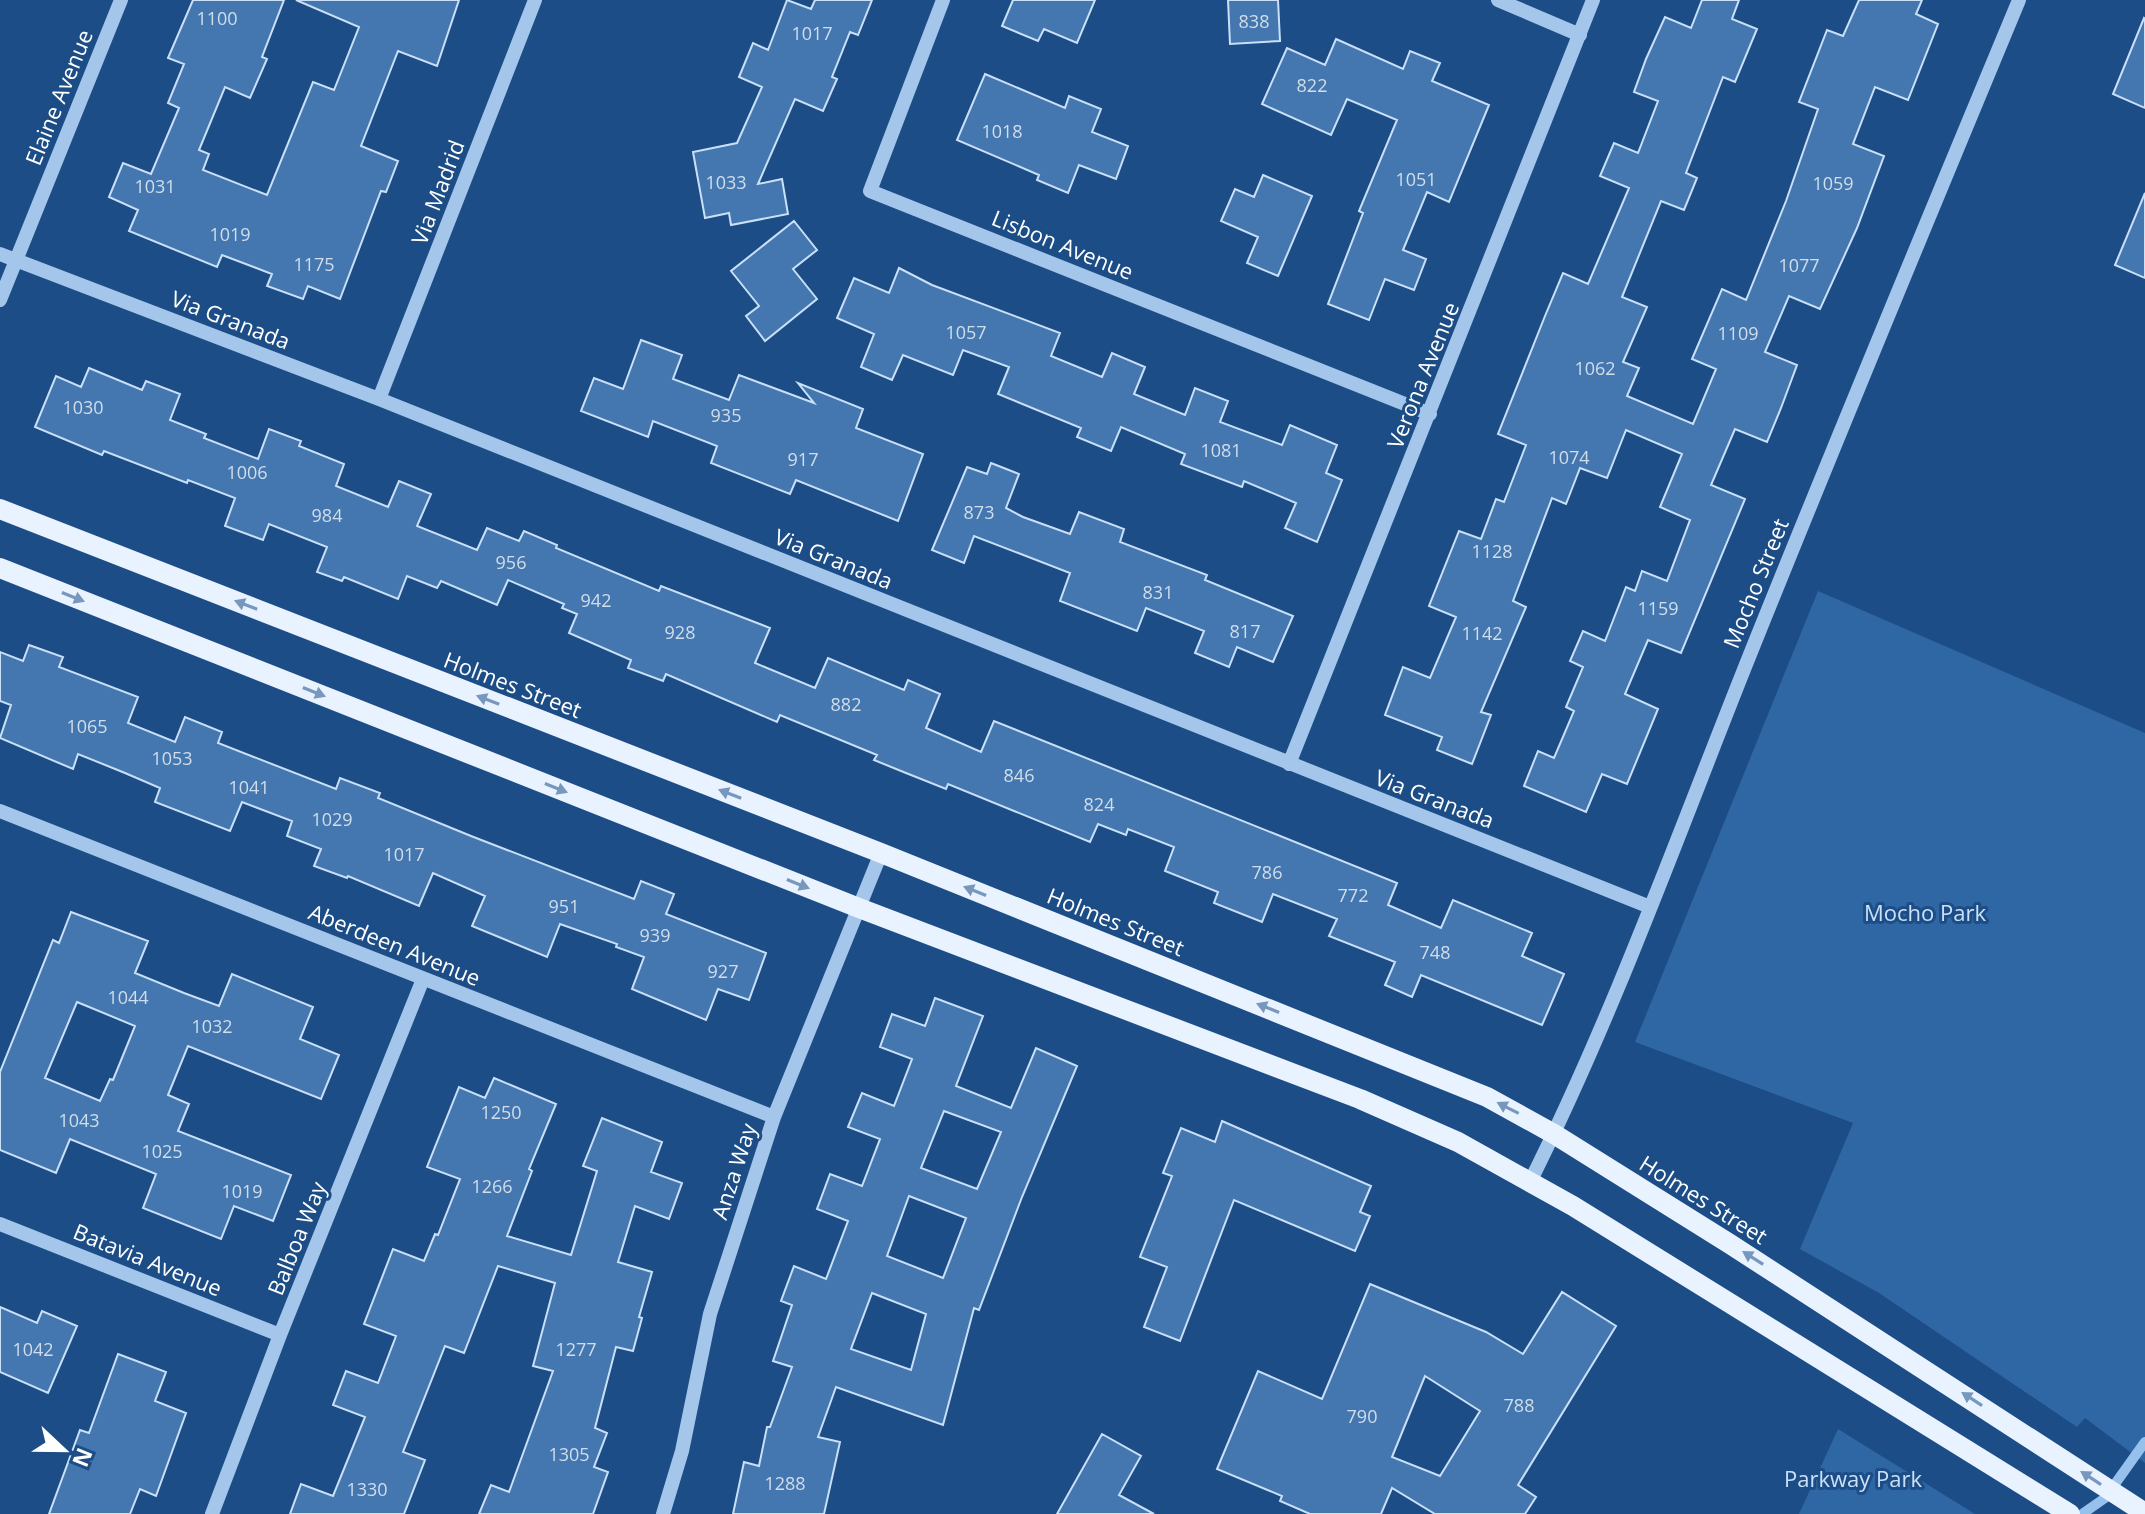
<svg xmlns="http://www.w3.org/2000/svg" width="2145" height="1514" font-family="'Open Sans',sans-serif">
<rect width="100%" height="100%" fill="#1c4d86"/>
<path fill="#2f67a4" d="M1818 591 2145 733V1463L2085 1418 2077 1427 1879 1293 1800 1249 1853 1123 1635 1042Z
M1838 1429 1975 1514H1799Z"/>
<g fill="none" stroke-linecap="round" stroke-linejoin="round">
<path stroke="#97c1ed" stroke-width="10" d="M2082 1514 2105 1498 2145 1442"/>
</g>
<path fill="#4477af" stroke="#c9e0f8" stroke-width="2" fill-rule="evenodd" d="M193 0H284L262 57 267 59 250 98 225 87 199 150 209 154 203 170 267 195 313 82 334 90 359 27 296 0H459L437 66 398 51 361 146 398 161 386 192 381 191 340 299 308 286 303 299 267 286 272 274 222 255 217 267 129 231 138 210 109 197 123 163 151 174 179 108 168 103 184 64 168 58Z
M787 0 811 9 815 0H872L858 35 850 32 832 77 837 79 823 111 795 99 758 184 782 179 788 214 731 225 729 213 705 218 693 152 737 143 762 87 739 77 753 43 768 50Z
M1013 0H1095L1077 43 1044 29 1038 41 1002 26Z
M1228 0H1278L1280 41 1230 44Z
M1702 0H1739L1732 19 1757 29 1735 82 1723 77 1686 173 1697 178 1684 210 1661 201 1622 297 1647 307 1623 362 1639 368 1627 396 1693 424 1716 369 1692 359 1722 289 1746 300 1786 201 1818 109 1799 102 1827 30 1843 36 1859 0H1922L1916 14 1938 24 1908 100 1875 87 1853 144 1884 156 1857 228 1820 309 1789 296 1765 352 1797 365 1781 408 1767 442 1735 429 1711 485 1745 499 1681 653 1648 640 1625 694 1658 709 1627 784 1602 774 1586 812 1524 786 1538 751 1554 758 1574 711 1566 707 1583 667 1570 661 1583 631 1605 641 1626 587 1635 591 1642 571 1667 581 1690 520 1660 507 1682 454 1626 430 1607 478 1580 468 1566 504 1552 498 1513 601 1526 607 1481 712 1491 715 1472 764 1437 750 1442 737 1385 715 1403 667 1430 678 1456 617 1429 606 1459 531 1481 539 1496 499 1504 502 1526 445 1498 434 1545 316 1563 273 1588 284 1629 188 1600 176 1614 143 1638 153 1658 101 1634 92 1646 59 1665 17 1691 28Z
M2144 18 2145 19V108L2113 94Z
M1336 39 1403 69 1410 51 1440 63 1432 81 1489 105 1449 202 1427 192 1403 250 1426 259 1414 290 1385 279 1369 320 1328 304 1363 213 1359 211 1397 120 1347 99 1331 135 1262 104 1287 48 1325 65Z
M985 74 1065 108 1069 96 1101 109 1092 132 1128 146 1116 179 1079 165 1068 193 1037 180 1039 175 957 140Z
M1263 175 1312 196 1278 276 1247 263 1258 237 1221 221 1235 189 1254 197Z
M2145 193V278L2115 265Z
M794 221 817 250 793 269 817 299 765 341 746 316 759 306 731 271Z
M899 268 932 285 1060 333 1051 356 1102 377 1112 353 1145 367 1134 394 1185 415 1195 388 1228 401 1220 422 1282 445 1290 425 1337 445 1326 473 1342 480 1317 542 1285 528 1296 503 1244 481 1242 487 1181 464 1185 454 1121 427 1111 451 1077 437 1081 428 998 394 1009 367 963 350 953 375 903 355 892 380 861 367 874 334 837 318 854 278 889 293Z
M641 340 682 355 673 379 729 400 739 375 814 403 798 383 863 409 856 428 923 454 898 521 796 480 790 494 711 463 717 446 653 421 648 437 581 411 594 378 623 389Z
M89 368 142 390 146 381 180 394 170 420 206 434 204 438 258 459 269 429 301 441 299 446 344 464 336 486 388 507 399 481 431 494 417 526 477 550 487 528 519 541 524 531 557 545 556 548 659 591 661 586 770 628 755 663 815 688 828 658 904 690 908 680 940 694 926 728 981 752 994 721 1397 883 1388 905 1441 928 1453 900 1532 933 1522 956 1564 974 1542 1025 1421 975 1412 997 1385 985 1395 962 1329 936 1337 919 1273 894 1262 922 1214 903 1218 892 1165 871 1174 847 1128 829 1126 835 1098 824 1090 842 948 784 946 789 906 773 874 760 877 755 780 715 777 722 666 674 663 681 628 668 631 660 569 633 577 614 562 608 564 604 508 580 497 605 441 581 437 588 407 576 398 599 344 577 342 581 317 572 327 547 269 524 263 540 225 526 235 498 188 480 187 483 104 451 102 455 35 427 56 376 81 387Z
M991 463 1019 474 1006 508 1023 517 1070 534 1079 512 1124 529 1120 542 1207 575 1205 580 1293 616 1273 662 1237 647 1229 667 1195 653 1204 631 1146 608 1137 631 1060 601 1070 573 974 536 964 563 932 550 967 467 987 474Z
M29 645 63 657 59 667 138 697 128 723 175 742 185 717 222 732 218 743 336 789 340 778 380 793 378 798 471 836 634 899 641 881 674 894 666 914 766 953 749 1000 718 989 706 1020 632 989 644 957 616 947 617 944 560 924 547 957 472 926 485 896 433 873 419 906 348 876 347 878 314 866 321 849 287 836 292 821 242 802 230 831 155 802 160 788 125 773 78 754 73 769 0 738 11 705 0 701V652L23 661Z
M71 912 148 941 135 973 184 993 219 1006 232 974 313 1007 300 1039 339 1055 321 1099 188 1046 168 1095 189 1104 178 1131 291 1175 273 1221 234 1206 221 1239 143 1208 156 1174 70 1139 56 1173 0 1150V1072L53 940 59 943ZM77 1002 135 1026 113 1080 110 1079 100 1101 45 1078Z
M935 998 983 1016 956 1086 1011 1108 1036 1048 1077 1066 1022 1197 979 1310 974 1308 943 1425 836 1387 818 1437 840 1442 824 1514H733L744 1462 759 1466 767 1427H770L792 1367 773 1361 792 1305 781 1301 794 1266 826 1279 848 1221 817 1209 830 1174 862 1186 880 1139 848 1127 862 1093 894 1106 912 1059 880 1047 892 1014 925 1026ZM944 1111 1001 1132 977 1189 921 1168ZM909 1196 966 1218 943 1278 887 1256ZM872 1293 926 1314 911 1370 851 1349Z
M494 1078 556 1104 529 1169 532 1171 507 1236 571 1255 597 1171 583 1166 602 1118 662 1142 651 1172 682 1183 669 1219 635 1206 618 1262 652 1272 639 1317 642 1318 633 1351 616 1347 595 1428 607 1433 594 1467 608 1472 593 1514H479L491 1485 509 1492 553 1371 533 1366 555 1283 498 1266 464 1353 445 1346 403 1452 425 1460 404 1514H290L301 1484 333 1496 365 1417 333 1405 346 1371 378 1383 396 1336 364 1324 393 1249 424 1261 435 1234 438 1235 460 1179 427 1167 459 1087 485 1098Z
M1222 1121 1371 1186 1360 1212 1370 1216 1355 1251 1234 1200 1180 1341 1144 1327 1167 1267 1140 1257 1172 1176 1163 1173 1181 1128 1215 1142Z
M1370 1284 1486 1332 1523 1354 1562 1292 1616 1326 1518 1485 1536 1497 1525 1514H1435L1392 1488 1381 1514H1310L1280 1501 1282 1496 1217 1469 1258 1371 1322 1399ZM1425 1376 1480 1411 1440 1476 1392 1457Z
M0 1307 37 1323 42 1311 77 1326 48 1393 0 1372Z
M118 1354 166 1372 155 1401 186 1413 156 1496 140 1489 130 1514H49L80 1430 89 1433Z
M1102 1434 1141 1456 1119 1495 1154 1514H1057Z"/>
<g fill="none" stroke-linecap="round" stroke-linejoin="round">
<path stroke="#a4c6eb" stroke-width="14" d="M943 0 870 191 1430 414
M1498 0 1580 35
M0 254 379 399 1650 907
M0 300 121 0
M379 399 535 0
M1289 764 1593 0
M0 811 774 1117
M1530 1182C1612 1018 1675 843 1743 672 1833 447 1926 224 2019 0
M0 1224 280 1335
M212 1514 280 1335 423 979
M663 1514 682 1451 710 1314 774 1117 881 853"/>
<path stroke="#e9f2ff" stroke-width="20" d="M0 509 881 853 1487 1097 1554 1134 1730 1244 2145 1513
M0 568 859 908 1360 1099 1458 1142 1573 1206 2070 1514"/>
</g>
<defs><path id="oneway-solid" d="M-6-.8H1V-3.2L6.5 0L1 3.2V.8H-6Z" transform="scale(2)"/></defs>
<g fill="#7897bc">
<use href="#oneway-solid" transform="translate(73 597) rotate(22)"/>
<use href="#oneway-solid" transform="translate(246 605) rotate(-159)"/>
<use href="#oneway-solid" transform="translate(314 692) rotate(22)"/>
<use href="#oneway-solid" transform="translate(488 700) rotate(-159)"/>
<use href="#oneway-solid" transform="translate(556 788) rotate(22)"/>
<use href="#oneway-solid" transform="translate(730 794) rotate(-159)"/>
<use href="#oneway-solid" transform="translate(798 884) rotate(22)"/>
<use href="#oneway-solid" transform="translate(975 891) rotate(-158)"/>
<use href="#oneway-solid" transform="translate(1268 1008) rotate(-158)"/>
<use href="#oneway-solid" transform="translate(1508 1108) rotate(-153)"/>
<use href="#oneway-solid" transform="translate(1753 1258) rotate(-148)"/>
<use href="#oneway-solid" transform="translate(1972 1399) rotate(-147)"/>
<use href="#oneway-solid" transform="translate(2091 1478) rotate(-147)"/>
</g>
<g text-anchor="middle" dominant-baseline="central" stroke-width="6" stroke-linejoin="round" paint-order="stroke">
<g font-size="18" fill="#d0ddeb">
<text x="217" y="18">1100</text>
<text x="1254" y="21">838</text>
<text x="812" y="33">1017</text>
<text x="1312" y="85">822</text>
<text x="1002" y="131">1018</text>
<text x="1416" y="179">1051</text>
<text x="726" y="182">1033</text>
<text x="1833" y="183">1059</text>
<text x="155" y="186">1031</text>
<text x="230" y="234">1019</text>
<text x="314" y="264">1175</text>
<text x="1799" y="265">1077</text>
<text x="966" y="332">1057</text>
<text x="1738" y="333">1109</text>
<text x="1595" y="368">1062</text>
<text x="83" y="407">1030</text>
<text x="726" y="415">935</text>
<text x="1221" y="450">1081</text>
<text x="1569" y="457">1074</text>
<text x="803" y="459">917</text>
<text x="247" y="472">1006</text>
<text x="979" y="512">873</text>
<text x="327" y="515">984</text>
<text x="1492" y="551">1128</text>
<text x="511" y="562">956</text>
<text x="1158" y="592">831</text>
<text x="596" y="600">942</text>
<text x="1658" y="608">1159</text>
<text x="1245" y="631">817</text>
<text x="680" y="632">928</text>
<text x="1482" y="633">1142</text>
<text x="846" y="704">882</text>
<text x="87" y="726">1065</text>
<text x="172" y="758">1053</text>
<text x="1019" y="775">846</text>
<text x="249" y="787">1041</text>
<text x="1099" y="804">824</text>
<text x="332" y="819">1029</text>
<text x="404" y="854">1017</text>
<text x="1267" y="872">786</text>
<text x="1353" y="895">772</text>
<text x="564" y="906">951</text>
<text x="655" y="935">939</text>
<text x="1435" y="952">748</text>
<text x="723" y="971">927</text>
<text x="128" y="997">1044</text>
<text x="212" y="1026">1032</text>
<text x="501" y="1112">1250</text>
<text x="79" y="1120">1043</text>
<text x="162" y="1151">1025</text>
<text x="492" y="1186">1266</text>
<text x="242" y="1191">1019</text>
<text x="33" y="1349">1042</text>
<text x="576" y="1349">1277</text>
<text x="1519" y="1405">788</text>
<text x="1362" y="1416">790</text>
<text x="569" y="1454">1305</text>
<text x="785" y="1483">1288</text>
<text x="367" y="1489">1330</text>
</g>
<g font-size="22" fill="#fff" stroke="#1c4d86">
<text transform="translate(58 97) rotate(-68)">Elaine Avenue</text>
<text transform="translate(437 192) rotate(-69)">Via Madrid</text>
<text transform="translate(1063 244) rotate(22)">Lisbon Avenue</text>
<text transform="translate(231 319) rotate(21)">Via Granada</text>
<text transform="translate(1422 375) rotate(-68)">Verona Avenue</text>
<text transform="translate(834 558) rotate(22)">Via Granada</text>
<text transform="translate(1755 583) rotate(-68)">Mocho Street</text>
<text transform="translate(513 684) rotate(21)">Holmes Street</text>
<text transform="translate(1435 798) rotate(21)">Via Granada</text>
<text transform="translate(1116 921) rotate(22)">Holmes Street</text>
<text transform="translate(395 944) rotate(22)">Aberdeen Avenue</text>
<text transform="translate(733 1171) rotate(-72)">Anza Way</text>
<text transform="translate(1704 1199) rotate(32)">Holmes Street</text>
<text transform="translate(296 1238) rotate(-68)">Balboa Way</text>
<text transform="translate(148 1259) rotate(22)">Batavia Avenue</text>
</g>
<g font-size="22" fill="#c9e0f8" stroke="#1c4d86">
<text x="1925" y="912">Mocho Park</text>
<text x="1853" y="1478">Parkway Park</text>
</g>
</g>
<g transform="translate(64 1450) rotate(112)" stroke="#1c4d86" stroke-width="6" paint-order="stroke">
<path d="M0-6L14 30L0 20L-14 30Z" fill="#ffffff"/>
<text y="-12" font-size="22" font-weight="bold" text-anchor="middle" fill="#ffffff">N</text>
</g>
</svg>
